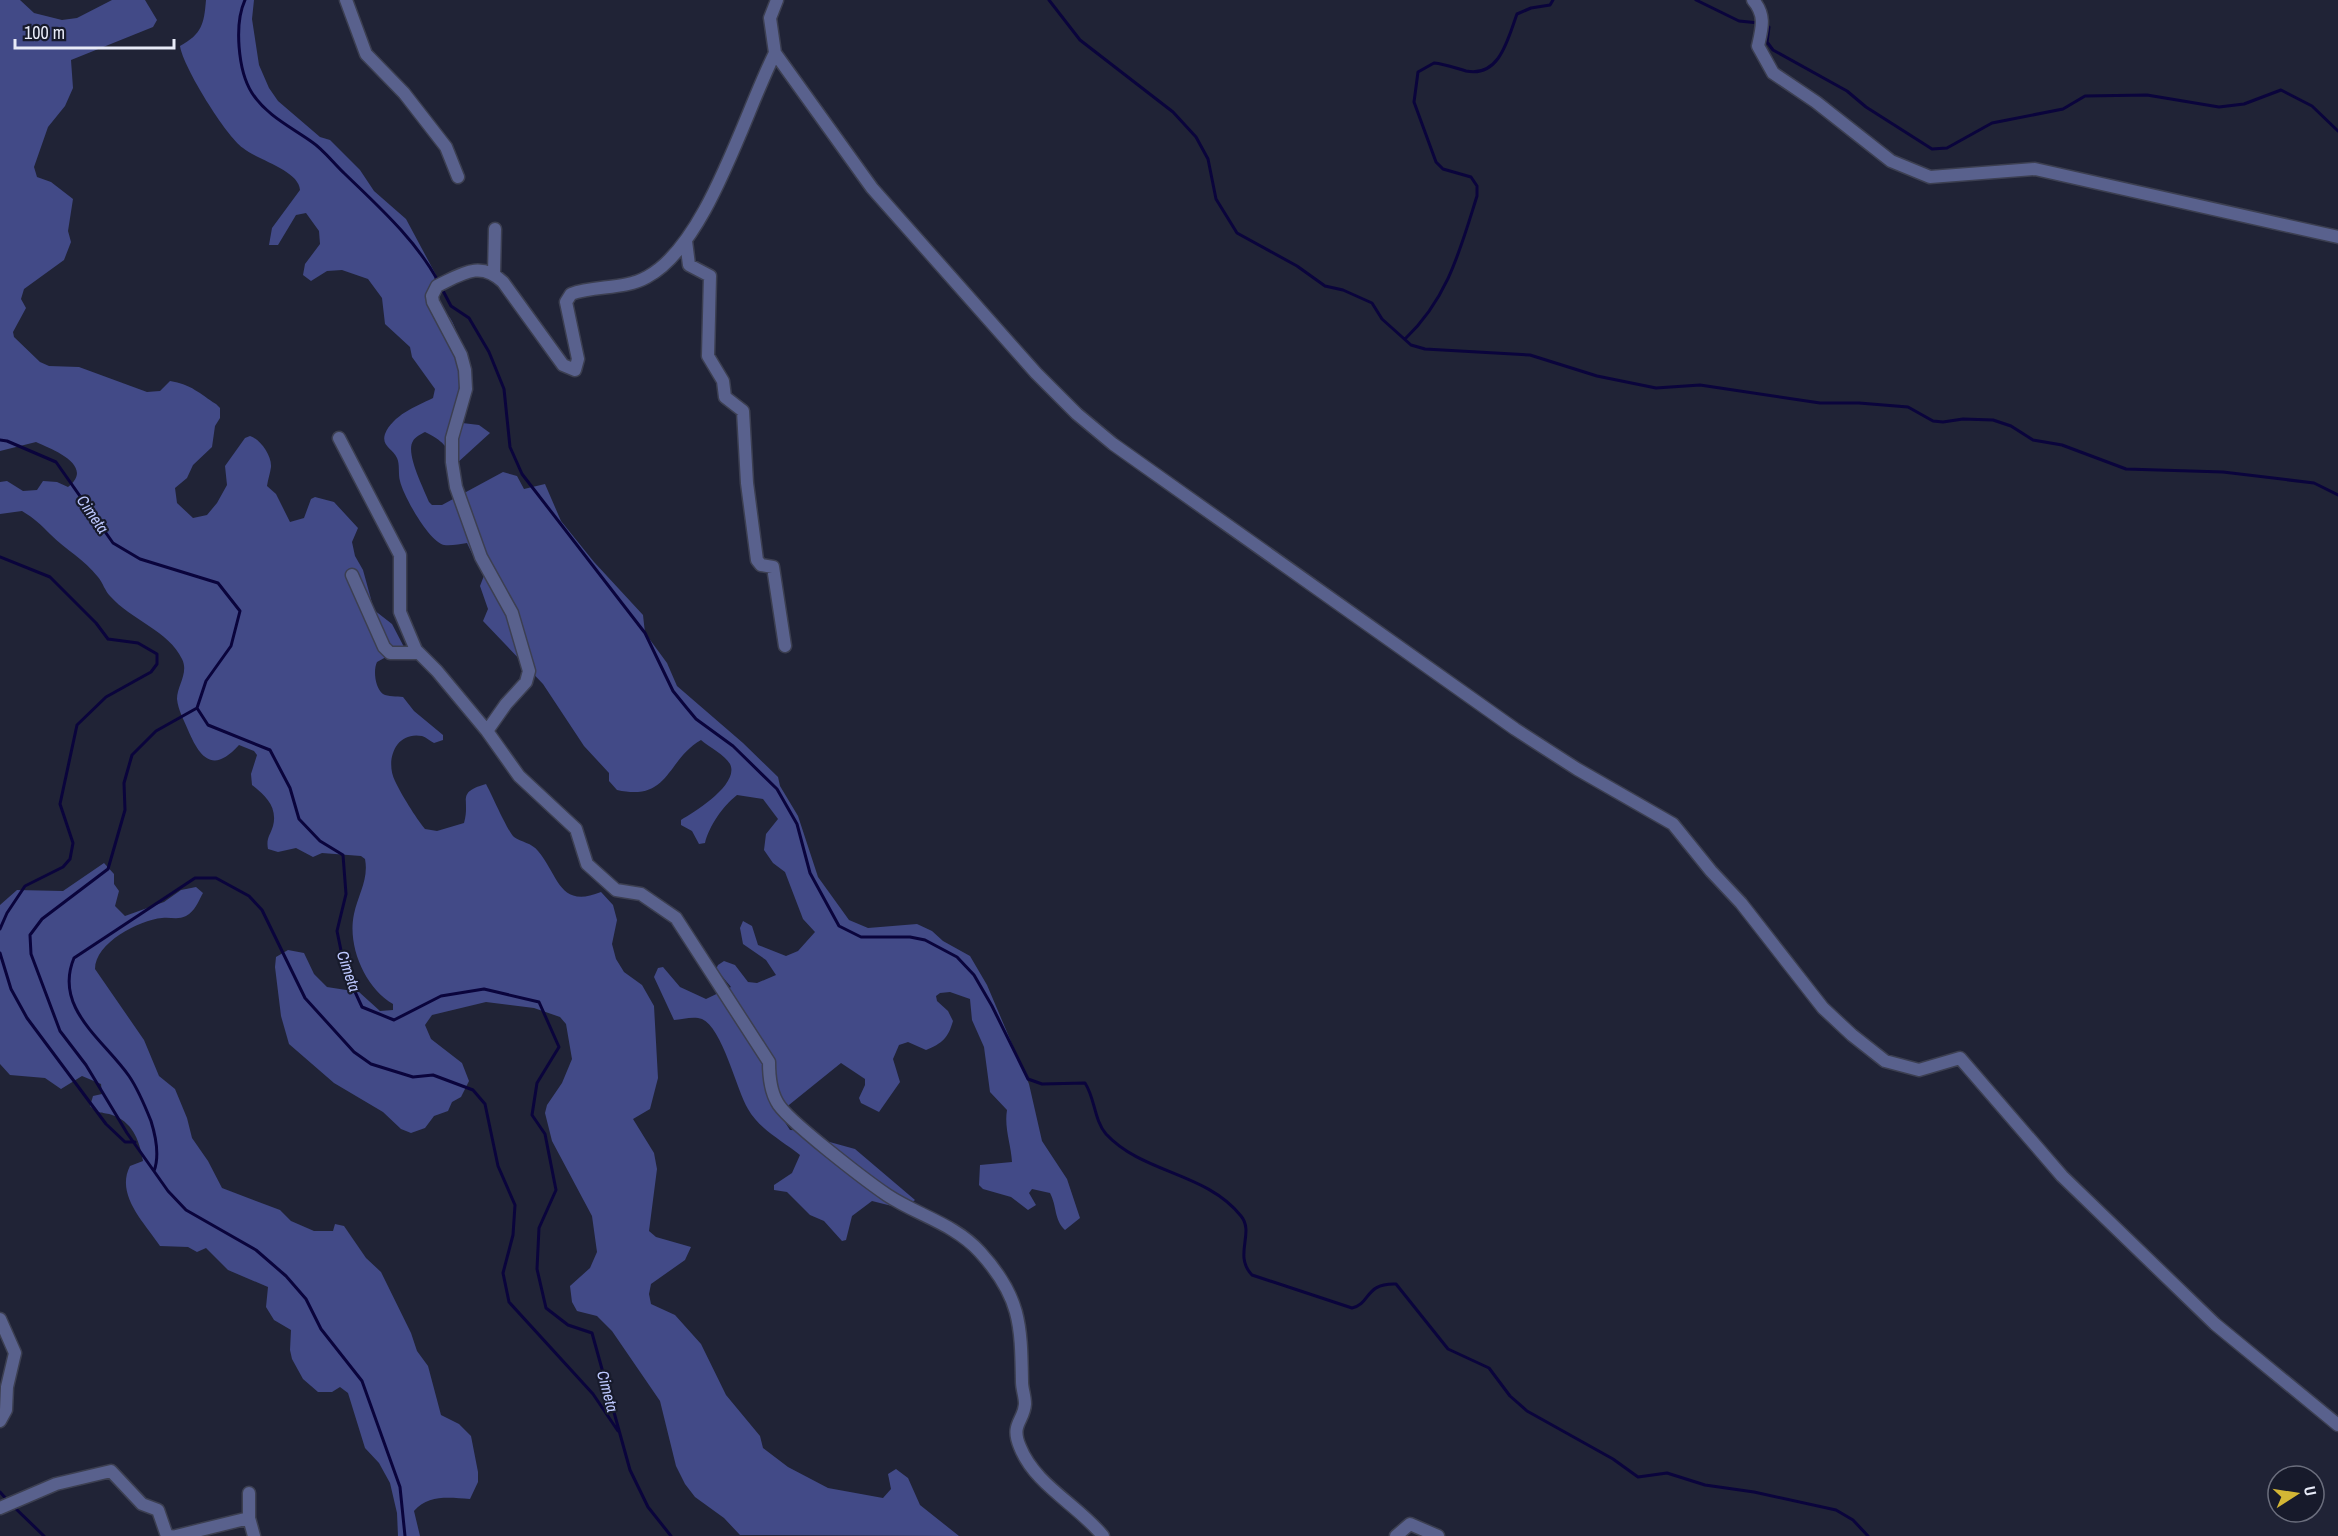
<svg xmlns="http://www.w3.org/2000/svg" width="2338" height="1536" font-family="'Archivo Narrow',sans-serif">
<rect width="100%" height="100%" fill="#202336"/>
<path fill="#424a87" d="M0 0H20L34 13 62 20 77 18 112 0H145L157 20 153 27 71 60 73 88 65 106 48 127 34 167 37 177 51 182 73 199 68 231 71 242 64 260 24 289 21 299 26 308 13 332 14 337 40 362 49 366 79 367 147 392 160 391 170 381C191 384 200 394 216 404L220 408V418L215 426 212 447 193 465 187 478 175 488 177 503 193 518 207 515 217 503 227 485 225 466 245 438 250 436C260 439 272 456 271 467 270 474 268 479 267 486L276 494 290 522 304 518 311 499 315 497 334 502 358 528 352 542 355 556 363 570 374 610 392 624 404 647 377 662C373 670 375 688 383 694 388 697 397 696 403 697L414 711 443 735V740L434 743C430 741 426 737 422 736 395 731 385 761 395 781 401 794 416 818 425 829L437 831 464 823C471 799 455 793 486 784 491 793 508 832 514 837 521 842 532 843 538 851 559 876 559 909 601 892L613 905 617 920 612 944 616 959 624 972 642 985 654 1006 658 1078 650 1109 633 1119 654 1153 657 1169 649 1231 656 1237 691 1247 685 1260 651 1284 649 1294 651 1304 675 1315 701 1344 726 1395 760 1436 763 1448 788 1467 828 1488 883 1498 891 1489 888 1474 896 1469 908 1478 920 1505 959 1536 740 1535 724 1518 695 1497 685 1484 676 1466 660 1401 612 1331 597 1316 577 1311 572 1302 570 1286 590 1268 597 1252 592 1216 552 1141 545 1113 547 1105 562 1083 572 1059 566 1024 560 1017 534 1008 486 1002 432 1015 425 1025 431 1039 462 1063 469 1081 461 1097 452 1102 448 1111 434 1116 425 1128 411 1133 401 1129 383 1112 334 1083 289 1044 281 1016 275 967 276 957 288 950 304 953 314 974 327 987 359 992 380 1011 393 1010V1004C365 988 347 946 354 914 358 895 369 879 365 859L361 856 322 853 313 857 296 848 278 852 268 849C266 838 270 836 273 826 278 807 265 795 252 785L251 774 257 755 254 751 239 745C213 774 200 758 188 730 184 720 178 710 177 699 177 686 189 673 182 659 169 631 131 620 110 596 105 591 103 583 98 577 84 559 66 550 50 534 41 525 34 518 22 511L0 514V482L7 481 23 491 37 490 43 481 57 482 68 487C95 466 54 450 36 442L0 451Z
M206 0H254L252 19 259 65 269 88 278 101 320 137 330 140 360 170 374 191 406 219 436 275 430 289C435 304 451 314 455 328 464 353 459 397 454 422L479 425 490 433 456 464C448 447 442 440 425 432 421 434 415 437 413 441 405 453 424 489 429 502L432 505H442L503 472 517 476 524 489 545 484 561 521 594 562 643 615 645 633 667 663 677 686 743 743 778 777 780 786 798 816 818 877 849 920 868 928 917 924 932 931 943 941 970 956 987 985 1029 1084 1042 1141 1067 1179 1080 1218 1065 1230C1054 1220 1057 1206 1050 1193L1032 1189 1029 1193 1036 1205 1028 1210 1011 1197 983 1189 979 1185 980 1165 1012 1162C1011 1144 1004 1128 1007 1110L990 1092 984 1047 972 1020 970 999 950 992 940 993 936 996 937 1001 948 1011 953 1021C948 1038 943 1043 926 1050L908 1042 899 1045 893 1059 900 1082 879 1112 861 1103 859 1098 865 1085V1079L841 1063 779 1113 790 1130 812 1131 826 1141 855 1149 915 1200 904 1209 872 1201 852 1216 846 1240 842 1241 824 1221 810 1215 787 1192 774 1190V1185L792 1173 800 1155C783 1141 759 1129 748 1109 737 1091 722 1027 702 1019 694 1016 683 1019 674 1020L654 977 658 968 663 967 680 987 706 999 731 987 716 969 718 965 724 961 735 965 748 982 757 983 776 975 766 960 743 944 740 928 743 921 752 926 758 945 786 956 798 951 815 932 803 919 785 872 773 863 764 850 766 834 778 819 763 799 737 795C723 806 709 826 705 843L699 844 692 831 681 825V820C695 812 740 784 730 764 725 755 709 747 701 740 666 760 670 802 617 790L609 781V773L584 746 543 684 483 621 488 609 480 586 485 573 476 562 467 543C460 544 451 546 444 545 429 542 403 495 400 481 398 474 400 464 397 458 393 449 381 446 385 434 393 415 415 407 433 398L435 389 412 357 410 347 385 324 382 298 368 279 342 270 327 271 311 281 303 275 305 264 320 244 319 231 306 213 296 215 278 245H269L272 228 300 190C299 170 257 160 243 148 226 136 183 67 180 46 202 34 204 24 206 0Z
M104 863 114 874V884L119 891 115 906 125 916 164 902 181 890 196 887 203 893C198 902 195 911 186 916 178 920 171 917 162 918 139 920 95 943 95 969L144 1040 159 1076 175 1089 187 1118 192 1138 208 1161 222 1188 280 1210 291 1221 314 1231H333L335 1224 344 1226 366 1258 381 1272 411 1333 417 1351 428 1366 441 1415 459 1424 471 1436 478 1472V1482L470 1499C450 1498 429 1494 414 1511L420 1536H398L397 1513 390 1483 379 1463 365 1448 348 1393 340 1387 332 1392H318L303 1379 292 1359 290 1350 291 1330 274 1320 266 1307 268 1287 228 1270 206 1248 197 1252 188 1247 160 1246C145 1223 115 1195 130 1166L143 1161C140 1143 134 1124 115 1116 103 1111 101 1116 90 1106L93 1096 102 1094 101 1084 82 1076 61 1089 45 1078 10 1075 0 1064V905L17 890 63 891Z"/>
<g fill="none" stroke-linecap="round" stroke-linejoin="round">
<path stroke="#0a043c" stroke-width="3" d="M245 0C234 24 238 71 252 93 267 116 291 127 312 142 324 150 334 164 345 174 378 206 416 240 438 281
M1049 0 1080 40 1173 112 1196 137 1208 159 1216 199 1237 233 1297 266 1325 286 1343 290 1372 303 1382 319 1411 345 1425 349 1530 355 1597 376 1656 388 1700 385 1820 403H1859L1908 407 1933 421 1943 422 1963 419 1993 420 2011 426 2033 440 2062 445 2126 469 2223 472 2314 483 2338 495
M1696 0 1739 21 1759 23
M1765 25 1769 27 1767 42 1773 50 1847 91 1866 107 1932 149 1947 148 1992 123 2063 109 2085 96 2147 95 2219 107 2244 104 2281 90 2312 106 2338 131
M441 287 451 306 469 318 489 352 504 389 510 447 522 474 645 633 673 691 686 707 696 719 733 746 777 789 797 824 810 873 839 926 861 937H910L925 940 957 957 974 975 992 1006 1028 1079 1042 1084 1085 1083C1095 1098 1094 1120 1106 1134 1143 1174 1206 1172 1241 1216 1255 1233 1233 1255 1252 1275L1352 1308C1371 1304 1364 1283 1396 1284L1448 1349 1489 1368 1510 1396 1527 1411 1613 1459 1638 1477 1667 1473 1705 1485 1754 1492 1836 1510 1853 1520 1868 1536
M1405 339C1448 298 1460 250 1477 196V186L1471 177 1443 169 1436 162 1414 102 1418 72 1434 63C1445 64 1455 68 1466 71 1500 78 1508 38 1517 14L1531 8 1550 5 1553 0
M0 440 7 441 56 462 113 543 140 559 218 583 240 611 231 646 206 681 197 708 208 725 270 750 290 788 299 819 320 841 343 855 346 894 337 931 345 970 362 1007 394 1020 441 996 484 989 539 1002 559 1047 537 1083 532 1115 545 1134 556 1190 539 1228 537 1269 546 1308 568 1325 592 1333 630 1470 648 1507 671 1536
M0 557 50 577 96 623 108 639 138 643 157 654V664L151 672 106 697 77 725 60 804 73 843 70 859 63 867 25 886 7 913 0 929
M197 708 156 731 132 755 124 783 125 810 108 869 42 919 30 935 31 954 60 1031 86 1065 127 1133 168 1191 186 1210 256 1250 286 1276 306 1299 321 1329 362 1381 400 1487 405 1536
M0 953 11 989 27 1018 106 1124 125 1142H135
M154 1171C160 1155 156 1137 151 1121 145 1106 138 1089 129 1076 104 1040 53 1008 74 958L195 878H216L249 896 262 910 305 998 354 1052 371 1064 413 1077 433 1075 473 1090 485 1104 498 1166 515 1205 513 1235 503 1273 509 1302 593 1394 618 1431
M0 1492 8 1501
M13 1506 44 1536"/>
<g stroke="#3c3f51" stroke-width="15">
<path id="street" d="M346 0 366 54 404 93 446 147 458 177
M777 0 770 18 775 53 872 188 1036 373 1077 414 1113 444 1515 729 1577 769 1673 824 1711 871 1741 903 1823 1008 1852 1035 1885 1061 1919 1070 1960 1058 2062 1176 2215 1324 2338 1425
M1753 0C1766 15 1762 28 1758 46L1773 73 1816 102 1891 161 1930 177 2035 169 2338 237
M775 53C744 114 707 245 647 277 624 290 595 285 571 294L566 302 578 359 575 370 563 365 503 282C480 260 462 274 437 286L432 296 433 302 461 355 465 370 466 389 452 438V462L456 487 481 557 512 613 529 671 526 682 506 704 487 731 519 776 576 829 587 864 616 890 641 894 676 918 769 1062C769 1075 770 1090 777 1102 785 1119 868 1182 887 1195 917 1215 955 1224 980 1252 1021 1297 1021 1325 1022 1382 1022 1389 1025 1396 1025 1404 1024 1421 1010 1424 1020 1447 1035 1485 1078 1505 1103 1536
M686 241 689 265 710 276 708 356 723 381 725 397 743 411 747 483 757 560 761 565 773 567 785 646
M494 273 495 229
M339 438 400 555V612L416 650 437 671 487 731
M352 575 384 647 390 653H418
M0 1319 15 1353 7 1387 6 1410 0 1421
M0 1508 56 1484 111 1471 142 1504 158 1510 167 1536H171
M249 1518 254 1536
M176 1536 249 1518V1493
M1396 1536 1410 1524 1438 1536"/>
</g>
<use href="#street" stroke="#59618d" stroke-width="12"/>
</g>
<g text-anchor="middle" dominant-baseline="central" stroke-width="4.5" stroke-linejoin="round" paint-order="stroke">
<g font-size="16" font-style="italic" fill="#bdc8ff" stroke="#171a2b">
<text transform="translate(93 514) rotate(55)">Cimeta</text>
<text transform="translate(349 971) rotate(71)">Cimeta</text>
<text transform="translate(608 1391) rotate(75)">Cimeta</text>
</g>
</g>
<g transform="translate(2296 1494) rotate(78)"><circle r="28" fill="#171a2b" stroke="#6b6e7d" stroke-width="1.5"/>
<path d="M0-4.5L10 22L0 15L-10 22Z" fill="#d3b635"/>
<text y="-9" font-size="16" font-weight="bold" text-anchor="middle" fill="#e8ebf8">U</text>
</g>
<path d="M15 39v9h159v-9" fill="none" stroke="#e8ebf8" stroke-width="3"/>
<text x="24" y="39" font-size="18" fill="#e8ebf8" stroke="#171a2b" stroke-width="4.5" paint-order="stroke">100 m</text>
</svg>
